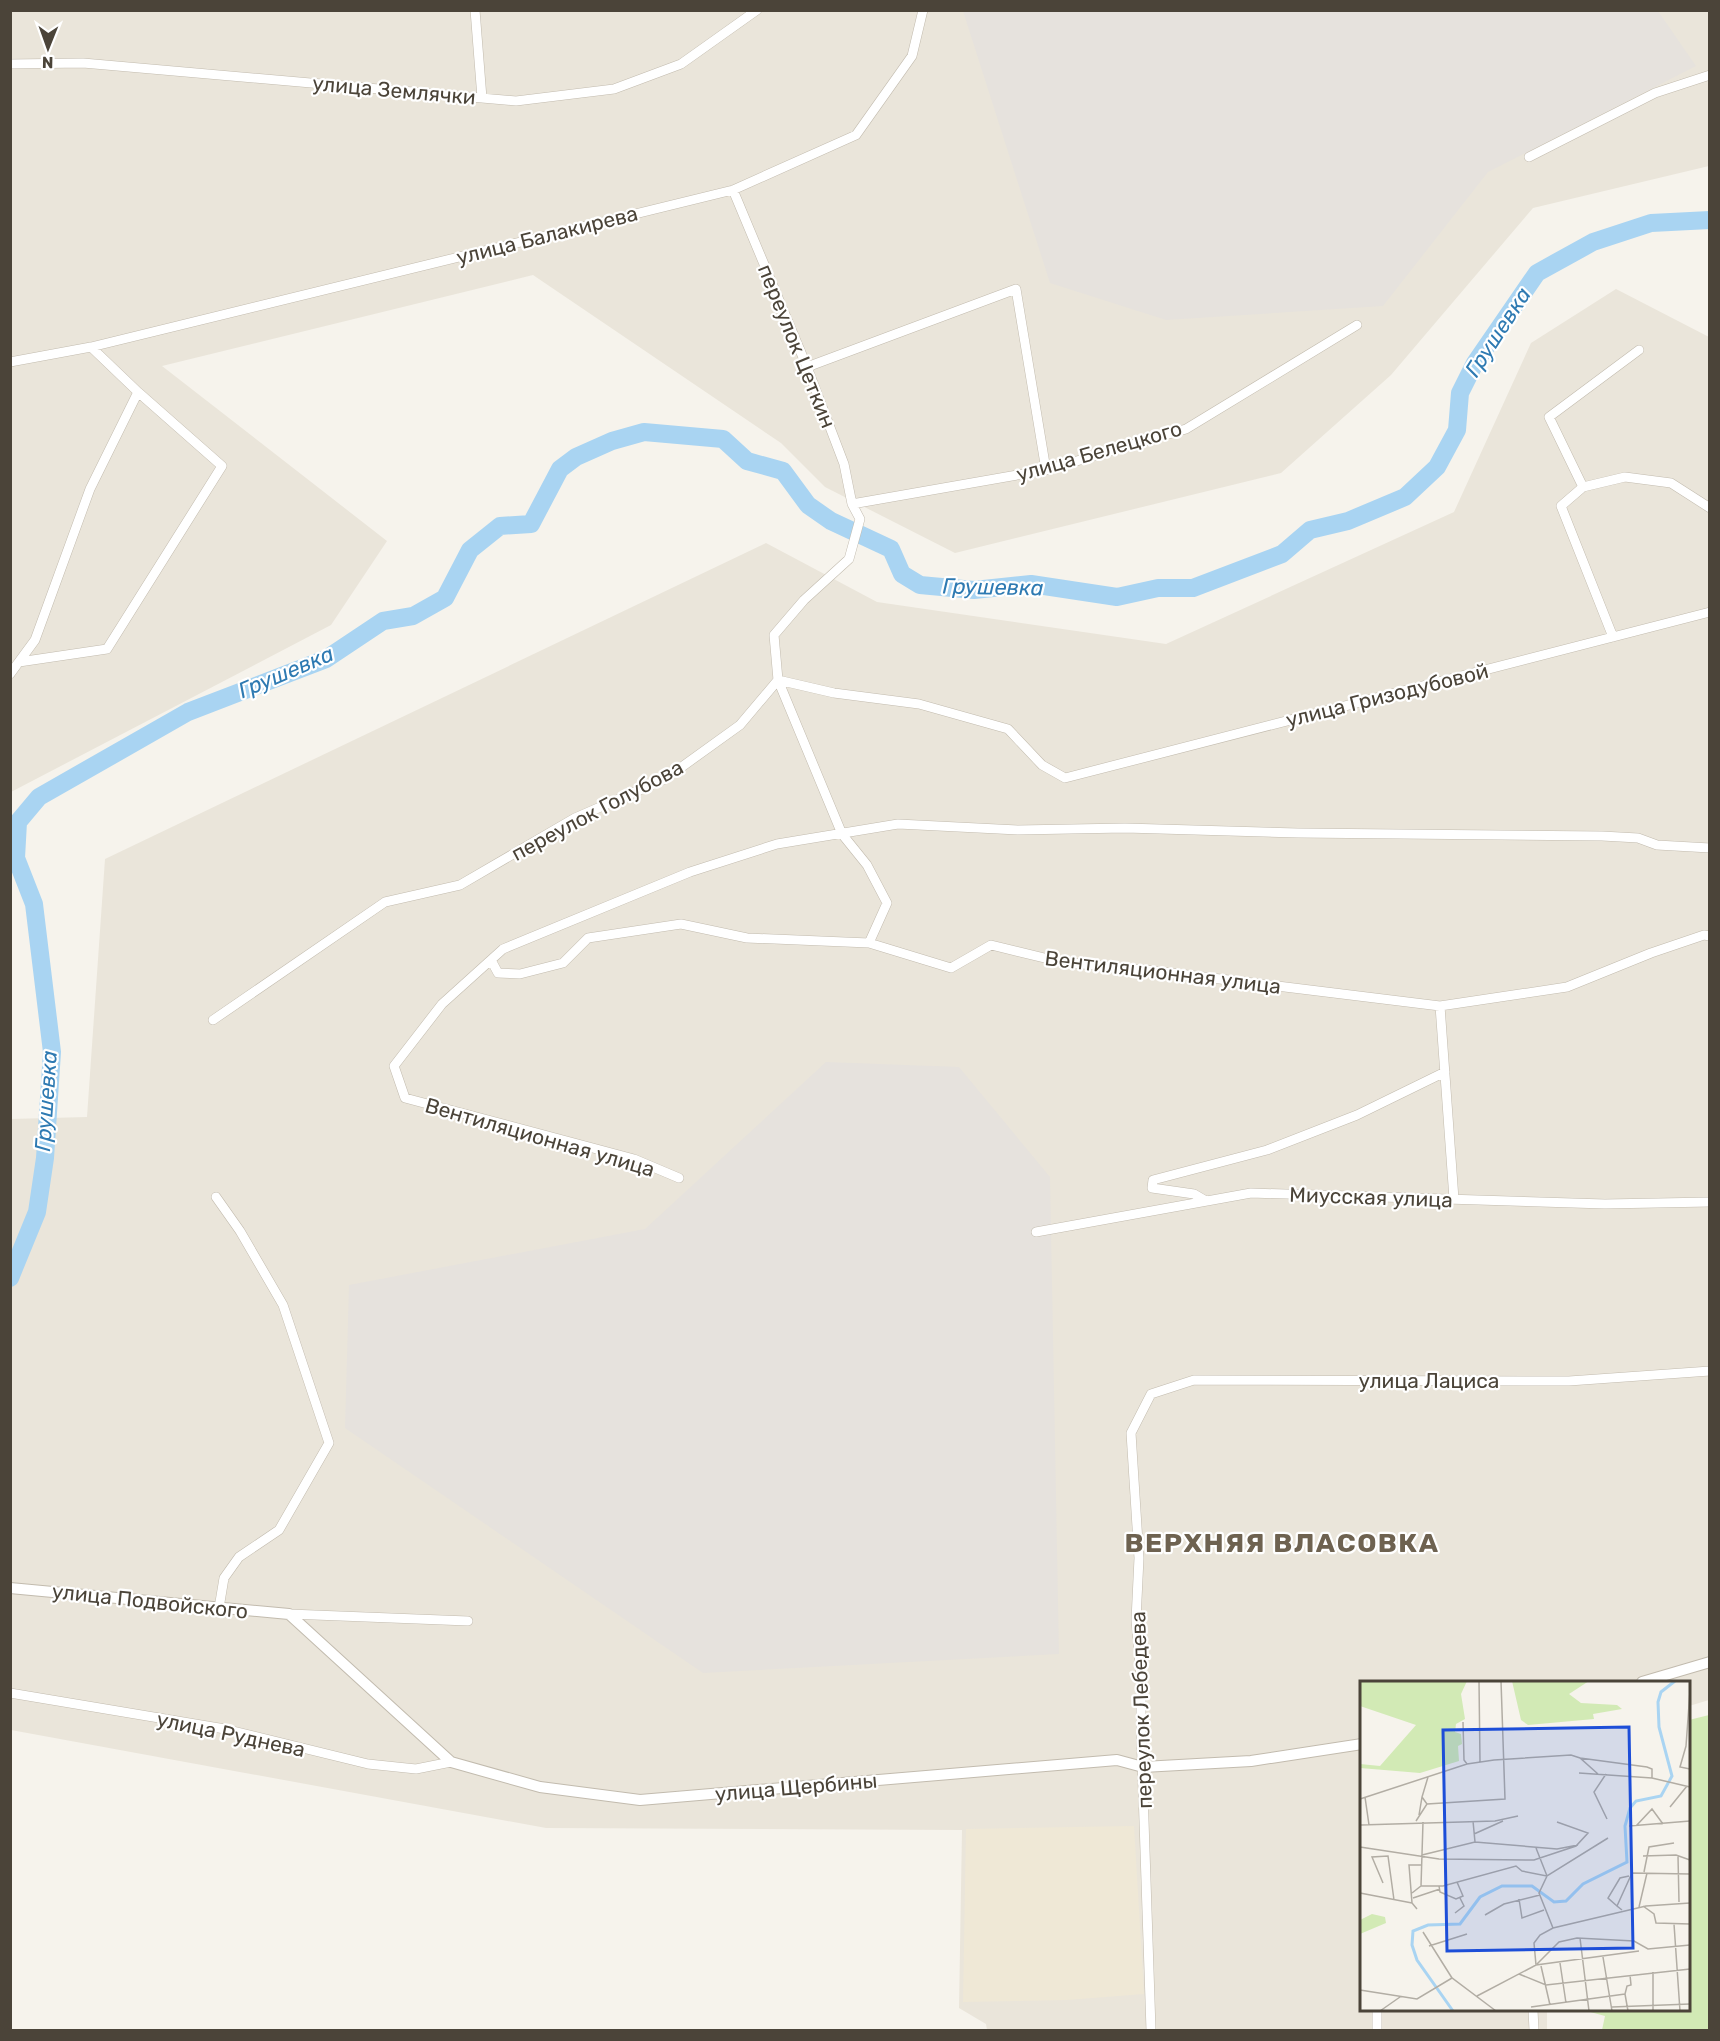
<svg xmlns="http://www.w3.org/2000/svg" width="1720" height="2041" font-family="Rubik,sans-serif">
<rect width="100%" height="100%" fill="#f6f3ec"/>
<path fill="#eae5da" d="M11 11H1709V166L1533 208 1391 375 1281 473 955 553 825 487 781 443 533 275 162 366 387 541 331 625 11 792Z
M1616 289 1709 337V1700L1689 1706 1688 1682H1362V2010H1547V2030H987L986 2024 959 2008 962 1830 546 1828 11 1730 10 1119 87 1117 105 859 766 543 877 602 1166 644 1454 512 1531 343Z"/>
<path fill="#e6e2dd" d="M963 11H1658L1696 66 1488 172 1383 306 1166 320 1050 283Z
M826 1062 959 1067 1050 1177 1059 1654 703 1673 345 1428 349 1285 645 1229Z"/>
<path fill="#efe8d6" d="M1134 1826 1144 1994 1067 2000 963 2002 966 1829Z"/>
<path fill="#d2eab5" d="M1709 1715V2030H1602L1605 2016 1583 2010H1688L1689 1720Z"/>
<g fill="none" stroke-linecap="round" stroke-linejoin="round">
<path stroke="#a9d4f2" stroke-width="18" d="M10 1278 37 1212 45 1158 52 1052 34 904 16 858 18 822 39 797 188 712 326 659 383 621 413 616 445 598 470 550 500 526 531 524 560 469 576 457 612 441 644 432 723 439 747 461 783 471 808 505 831 521 891 549 902 574 920 585 974 590 1031 584 1117 597 1158 588H1193L1282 554 1310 530 1348 521 1405 497 1437 467 1457 430 1460 393 1475 363 1537 273 1593 242 1651 223 1710 220"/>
<g stroke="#c2bbae" stroke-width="10">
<path id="minor" d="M475 10 482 98
M10 64 83 63 516 101 614 89 681 64 757 10
M1529 157 1655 93 1710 75
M733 190 807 367 844 464 852 504 860 519 849 559 804 600 774 635 778 680 834 693 919 704 1008 729 1042 765 1065 778 1710 612
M10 362 91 347 733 190 856 135 912 56 923 10
M807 367 1016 289 1046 470
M1583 487 1549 417 1639 350
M852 504 1046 470 1186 429 1357 325
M1613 637 1561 506 1583 487 1625 477 1671 483 1710 508
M19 662 107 649 222 466 138 392
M10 674 35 640 90 489 138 392 91 347
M491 960 498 973 520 974 563 963 588 938 681 924 747 938 869 943 951 968 991 945 1061 962 1155 971 1440 1006 1567 987 1651 953 1704 935 1710 936
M1440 1006 1454 1199
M213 1020 385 902 460 885 575 818 665 779 740 725 778 680 842 834 867 865 887 903 869 943
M679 1178 634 1159 405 1098 394 1066 442 1004 503 949 690 872 777 844 898 824 1018 830 1125 828 1298 833 1602 836 1638 838 1657 845 1710 848
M216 1197 240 1231 283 1305 329 1443 279 1530 239 1557 224 1578 219 1608
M1206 1201 1194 1194 1152 1188 1153 1180 1267 1150 1357 1115 1445 1072
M1036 1232 1251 1193 1605 1204 1710 1202
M289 1614 468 1621
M10 1693 225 1729 368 1764 416 1769 451 1762
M1533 2010 1534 2030
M1151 2030 1141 1731V1676L1136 1620 1139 1558 1131 1433 1151 1394 1194 1380 1569 1381 1710 1371
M1377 2030V2010"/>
</g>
<g stroke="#c2bbae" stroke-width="12">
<path id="tertiary" d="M10 1588 289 1614 451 1762 540 1787 640 1800 1117 1760 1143 1767 1251 1761 1362 1744
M1642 1682 1710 1662"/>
</g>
<use href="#minor" stroke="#fff" stroke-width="9"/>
<use href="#tertiary" stroke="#fff" stroke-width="10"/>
</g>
<g text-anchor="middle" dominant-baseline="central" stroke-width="4.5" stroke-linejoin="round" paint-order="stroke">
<g font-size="21" fill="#4b4439" stroke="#fff">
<text transform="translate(394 90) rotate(5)">улица Землячки</text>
<text transform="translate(547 235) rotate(-14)">улица Балакирева</text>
<text transform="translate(797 346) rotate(68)">переулок Цеткин</text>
<text transform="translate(1099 451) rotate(-16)">улица Белецкого</text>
<text transform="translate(1387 695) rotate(-14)">улица Гризодубовой</text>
<text transform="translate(597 810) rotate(-28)">переулок Голубова</text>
<text transform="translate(1163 972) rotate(7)">Вентиляционная улица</text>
<text transform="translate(540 1137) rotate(16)">Вентиляционная улица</text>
<text transform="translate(1371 1197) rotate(2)">Миусская улица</text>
<text x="1429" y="1380">улица Лациса</text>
<text transform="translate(150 1601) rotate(6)">улица Подвойского</text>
<text transform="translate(1141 1710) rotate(-92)">переулок Лебедева</text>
<text transform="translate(231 1734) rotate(12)">улица Руднева</text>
<text transform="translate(796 1787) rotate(-5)">улица Щербины</text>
</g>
<g font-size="22" font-style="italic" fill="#2e7ab2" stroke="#fff">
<text transform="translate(1498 332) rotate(-57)">Грушевка</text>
<text transform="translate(993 587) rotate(1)">Грушевка</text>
<text transform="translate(286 672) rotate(-23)">Грушевка</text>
<text transform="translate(46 1101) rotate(-86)">Грушевка</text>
</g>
<g font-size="27" font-weight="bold" letter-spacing="1.5" fill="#6e6250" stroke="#fff">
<text x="1282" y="1543">ВЕРХНЯЯ ВЛАСОВКА</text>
</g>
</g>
<g transform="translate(1360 1681)">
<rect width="330" height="330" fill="#f6f3ec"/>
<path d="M0 0H107L101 13 105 38 96 43 95 51 101 53 102 63 98 65 99 80 60 92 0 87V83L20 85 56 44 0 25ZM152 0H229L209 13 221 22 257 24 262 28 233 33 234 38 168 44 161 39ZM12 233 25 236 26 242 0 253V239Z" fill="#d2eab5"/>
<path fill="none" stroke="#a9d4f2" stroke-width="3" d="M93 330 57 279 52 264 53 250 68 244 100 243 120 216 142 205H172L194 221 206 220 223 203 267 181 265 145 270 127 276 120 301 115 312 95 299 46 298 21 301 11 315 0"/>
<path fill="none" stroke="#b2ada4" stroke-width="1.5" d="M119 0 120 81M330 10 326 65 320 86 330 88M103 41 104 79 107 83M220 77 287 86 292 88V97M219 92 292 97 330 106M246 93 234 111 247 138M5 116 9 144M0 118 107 83 134 79 211 74 220 77 238 93M67 123 145 118 141 0M310 126 327 105M59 134 62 116M56 140 67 123 62 116 68 96M113 140 115 161M0 144 135 140 158 135M269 145 330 140M276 145 292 128 303 143M114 153 143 140M0 166 79 178 174 179 216 165 228 152 197 141M176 167 187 195 248 157M62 174 115 161 197 168 218 164M283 175 316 174 330 179M318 175 319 221M284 191 289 166 314 162M23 202 12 176 28 175 34 219M61 205 63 141M79 205 80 211 96 218 103 215 97 201M0 212 52 222M52 212 61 205H83L156 185 162 190 187 195 179 212 193 247M53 217 80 208M159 218 162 237 184 229M257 225 248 217 260 197 269 195M283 225 294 233 296 242 330 243M279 226 287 192M57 228 52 222 49 184H61M262 229 257 225 272 192 330 193M95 232 104 225 100 217M125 234 144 223 180 214M314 243 320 330M63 251 92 297M220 257 229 330M69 265 107 253M243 276 252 330M200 282 206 322M177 283 199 261 217 257 274 260 288 268 330 264M176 284 174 262 180 254 193 247 286 225 330 222M181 285 190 324M293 291V330M159 293 186 304 330 288M0 309 57 318 92 297 136 330M117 315 176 284 279 270M171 326 265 313M252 326 330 323M20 330 40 316M268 330 265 313 267 305 271 304 270 294"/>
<path fill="#1d4ed8" fill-opacity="0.15" stroke="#1d4ed8" stroke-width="3" d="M269 46 273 267 87 270 83 49Z"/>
<rect width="330" height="330" fill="none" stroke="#4b4439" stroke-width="3"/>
</g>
<rect width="1720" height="2041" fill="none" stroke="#4b4439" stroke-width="24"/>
<g transform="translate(48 48) rotate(181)" stroke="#ffffff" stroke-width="4.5" paint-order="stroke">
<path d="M0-4.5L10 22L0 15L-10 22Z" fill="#4b4439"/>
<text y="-9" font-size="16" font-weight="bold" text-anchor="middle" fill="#4b4439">N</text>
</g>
</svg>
